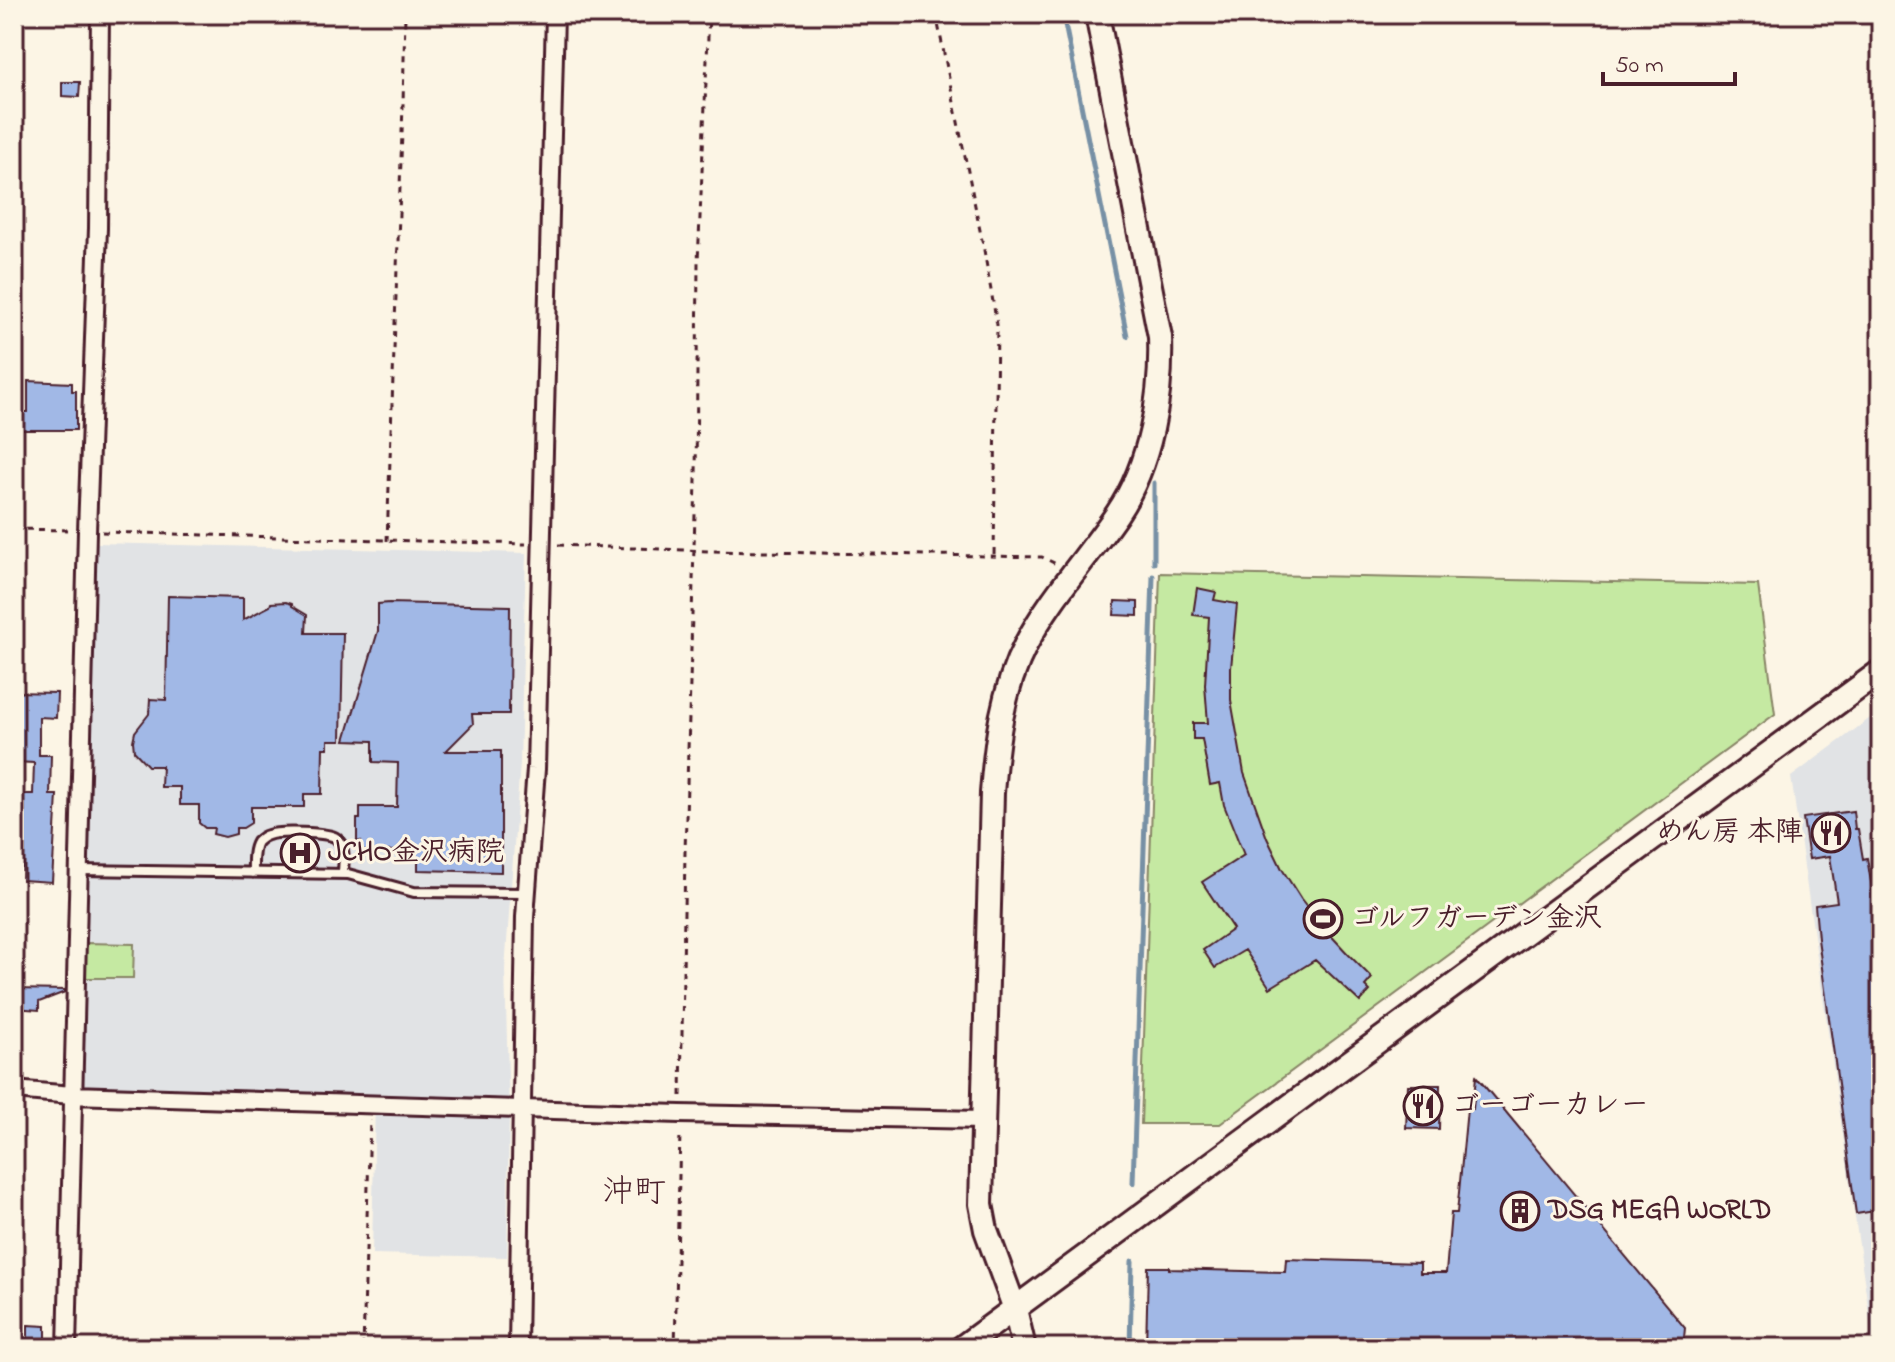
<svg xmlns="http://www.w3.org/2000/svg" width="1895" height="1362" font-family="'Indie Flower','Klee One',sans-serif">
<rect width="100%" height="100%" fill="#fcf5e5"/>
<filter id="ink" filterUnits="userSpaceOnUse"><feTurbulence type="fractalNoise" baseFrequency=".0125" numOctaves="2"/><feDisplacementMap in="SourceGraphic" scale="16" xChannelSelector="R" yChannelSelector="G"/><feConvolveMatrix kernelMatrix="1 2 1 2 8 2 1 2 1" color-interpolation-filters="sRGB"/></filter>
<g filter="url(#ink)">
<path fill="#e1e3e5" d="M96 543 526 553 520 763 505 969 509 1113 507 1257 372 1254 375 1098 91 1090 81 1082 84 978H133V944L85 943Z
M1881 710V1348H1874L1791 777Z"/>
<path fill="#c5e9a2" stroke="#888466" stroke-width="2" d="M1160 573 1758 585 1775 714 1220 1124H1141Z
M85 943 134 944 133 978H84Z"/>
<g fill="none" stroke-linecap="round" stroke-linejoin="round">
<path stroke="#7790a5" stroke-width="5" d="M1063 14 1127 336
M1154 563V483
M1133 1183 1153 576
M1130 1348 1132 1261"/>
</g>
<path fill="#a1b8e6" stroke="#4a1f2b" stroke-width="2" d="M62 82H80L79 97 62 96Z
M28 381 72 383V391H76V430H21L20 412H28Z
M1197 588 1216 592 1214 600 1237 604 1231 668V700L1244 773 1267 838 1282 869 1301 899 1324 928 1348 954 1372 978 1365 986 1370 991 1360 1002 1315 960 1270 988 1245 950 1215 968 1203 950 1233 929 1202 882 1244 855 1224 805 1220 783 1210 785 1202 739H1193V723H1208L1205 685 1209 617 1193 615Z
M168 596 243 598V620L270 606 271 603 286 602 292 604V606L307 615 306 633H343L341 740H328V748H323L322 794H304V807H251V823L243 828H236V834L225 837 213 834 214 828H205L199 823V805H180V787H161L162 766H148L134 751 133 741 135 732 149 714 150 699 166 700Z
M1115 601 1138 602V616L1114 615Z
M389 603 510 606 509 714H472L473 724 446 751H501V872L418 870V861H415V851H360L361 841 357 842V819H360V807H397L398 763 373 762V741L345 740 378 631V604Z
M14 692 57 693 56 718 39 717V755H51L50 795H57L52 882 22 880 24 826H22L23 794H33L34 763 14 762Z
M1853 811 1855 829H1858L1863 859 1867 858 1877 918 1881 917V1210L1856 1214 1818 939 1815 905 1837 902 1830 856 1809 859 1803 818Z
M14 989 65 990V992L39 1002V1010L14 1008Z
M1476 1076 1685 1328 1683 1348H1146L1148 1267H1169V1269L1285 1272 1286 1259 1420 1263V1273H1446L1451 1213H1457L1467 1109H1473Z
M1408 1085H1440L1439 1129 1406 1128Z
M28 1325 46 1326V1344H28Z"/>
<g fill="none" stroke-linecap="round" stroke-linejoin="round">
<g stroke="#4a1f2b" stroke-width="14">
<path id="lane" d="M79 870 348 874 414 892 526 893
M253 873C253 863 252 850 257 842 260 839 264 836 268 835 278 831 328 832 336 838 347 847 343 863 343 874"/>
</g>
<g stroke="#4a1f2b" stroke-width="22">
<path id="street" d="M14 1090 72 1095 680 1114 983 1120
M67 1348 87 531 98 228 100 14
M518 1348 525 917 536 769 555 14"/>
</g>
<g stroke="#4a1f2b" stroke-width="28">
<path id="secondary" d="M961 1348 1881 671
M1024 1348 1015 1309 986 1230 981 1204 992 793C996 743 1002 690 1026 644 1051 596 1087 558 1117 514 1151 464 1162 396 1160 337L1097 14"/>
</g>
<path stroke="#4a1f2b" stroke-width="3" stroke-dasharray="6 6" stroke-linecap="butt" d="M936 14 984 250 997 325 994 557
M14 529 70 530
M102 532 526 544
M387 541 403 105 405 14
M558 545 708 551 1042 557 1056 564
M681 1096 685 852 696 480 698 262 709 14
M363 1348 370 1120
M675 1348 680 1132"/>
<use href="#lane" stroke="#fcf5e5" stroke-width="8"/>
<use href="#street" stroke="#fcf5e5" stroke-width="16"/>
<use href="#secondary" stroke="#fcf5e5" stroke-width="22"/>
</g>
</g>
<defs>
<g id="restaurant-ring" transform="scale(2)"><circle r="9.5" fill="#fcf5e5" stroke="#4a1f2b" stroke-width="1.5"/><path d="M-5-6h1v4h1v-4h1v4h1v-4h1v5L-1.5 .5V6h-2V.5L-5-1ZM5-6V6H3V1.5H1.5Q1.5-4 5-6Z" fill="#4a1f2b"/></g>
<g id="hospital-ring" transform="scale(2)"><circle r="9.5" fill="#fcf5e5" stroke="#4a1f2b" stroke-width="1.5"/><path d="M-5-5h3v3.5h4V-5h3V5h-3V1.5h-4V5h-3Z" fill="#4a1f2b"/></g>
<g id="stadium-ring" transform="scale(2)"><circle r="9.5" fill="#fcf5e5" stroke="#4a1f2b" stroke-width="1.5"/><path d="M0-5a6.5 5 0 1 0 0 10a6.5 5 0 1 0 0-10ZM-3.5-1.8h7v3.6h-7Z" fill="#4a1f2b"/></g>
<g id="building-ring" transform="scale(2)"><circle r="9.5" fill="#fcf5e5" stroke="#4a1f2b" stroke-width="1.5"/><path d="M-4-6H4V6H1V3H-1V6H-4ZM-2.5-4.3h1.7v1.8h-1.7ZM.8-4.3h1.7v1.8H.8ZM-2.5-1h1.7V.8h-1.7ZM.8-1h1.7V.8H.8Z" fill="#4a1f2b"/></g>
</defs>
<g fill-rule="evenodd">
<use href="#restaurant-ring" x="1831" y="833"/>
<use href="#hospital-ring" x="300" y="853"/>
<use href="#stadium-ring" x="1323" y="919"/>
<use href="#restaurant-ring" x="1423" y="1106"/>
<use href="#building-ring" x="1520" y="1211"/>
</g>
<g text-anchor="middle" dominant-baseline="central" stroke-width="6" stroke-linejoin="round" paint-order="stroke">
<g font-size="28" font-weight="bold" fill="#4a1f2b" stroke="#fcf5e5" text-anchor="start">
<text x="1803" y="833" text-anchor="end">めん房 本陣</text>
<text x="328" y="853">JCHO金沢病院</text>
<text x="1351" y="919">ゴルフガーデン金沢</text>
<text x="1451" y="1106">ゴーゴーカレー</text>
<text x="1548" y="1211">DSG MEGA WORLD</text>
</g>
<g font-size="32" fill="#4a1f2b" stroke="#fcf5e5">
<text x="634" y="1193">沖町</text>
</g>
</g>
<rect width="1895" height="1362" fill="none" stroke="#fcf5e5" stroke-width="48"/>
<rect x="24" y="24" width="1847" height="1314" fill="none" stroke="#4a1f2b" stroke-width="3" filter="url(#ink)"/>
<path d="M1603 72v12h132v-12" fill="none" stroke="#4a1f2b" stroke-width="4"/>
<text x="1615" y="72" font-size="24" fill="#4a1f2b" stroke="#fcf5e5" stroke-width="6" paint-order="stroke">50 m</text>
</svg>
